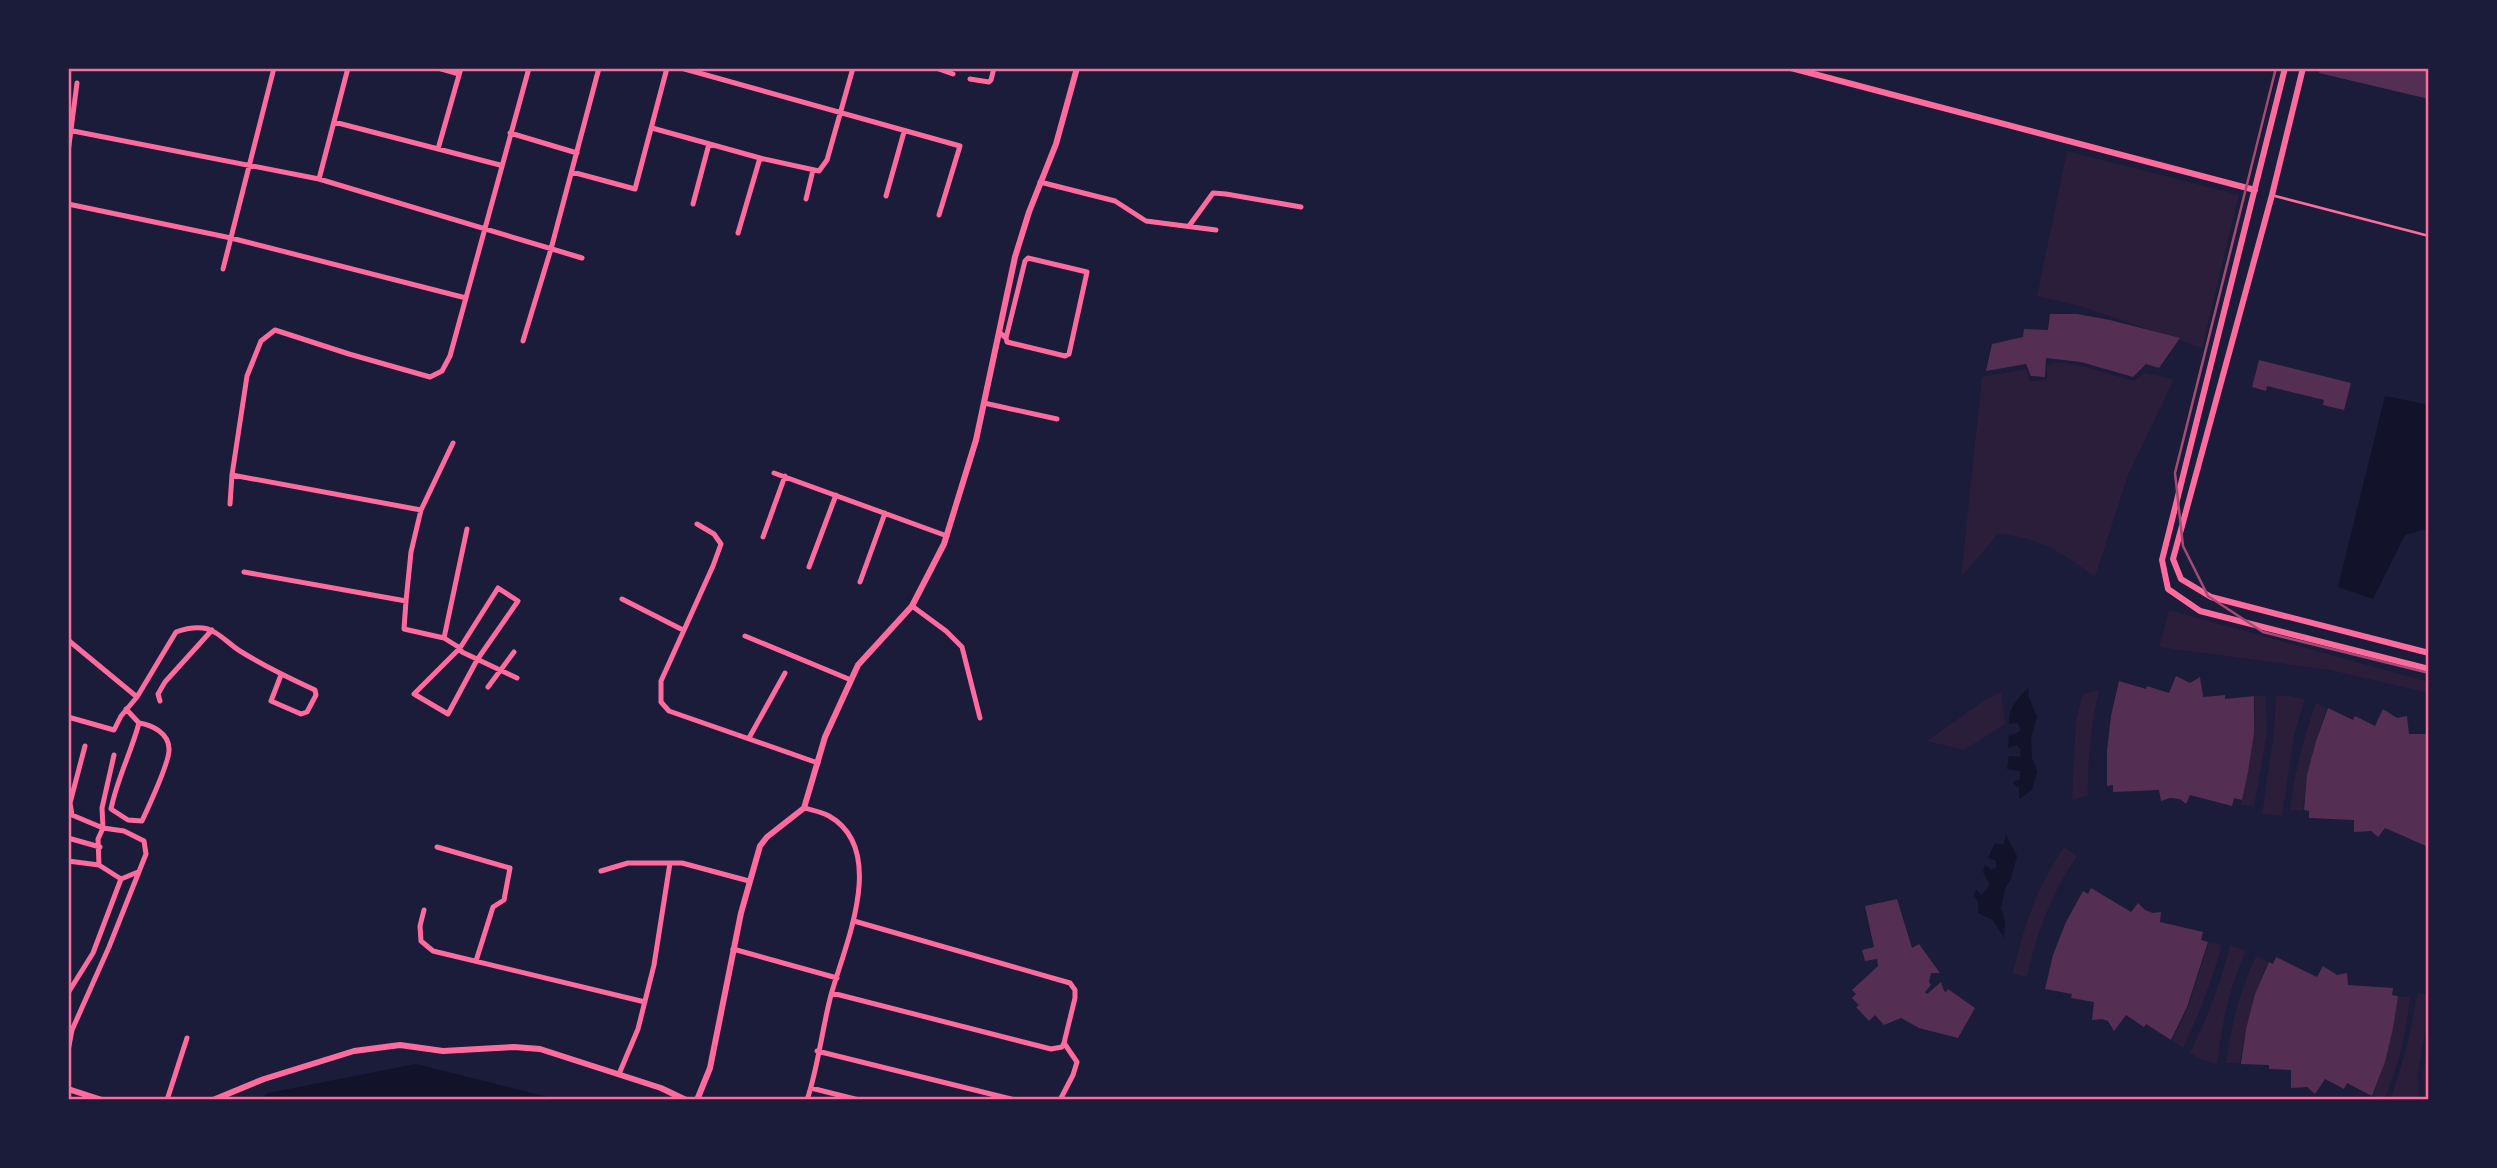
<svg xmlns="http://www.w3.org/2000/svg" width="2497" height="1168" font-family="'Playfair Display',serif">
<rect width="100%" height="100%" fill="#1b1b3a"/>
<path fill="#2a1e3b" d="M2067 151 2239 195 2202 348 2080 306 2037 296Z
M2054 362 2078 365 2134 381 2144 373 2174 379 2128 475 2095 577C2062 553 2040 537 1998 534L1961 577 1982 377 2026 369 2030 381 2047 380V366Z
M2169 610 2429 682V693L2330 670 2159 647Z
M2099 690C2091 726 2087 760 2088 796L2072 800 2076 720 2083 694Z
M2001 692 2005 724 1964 750 1927 741 1985 700Z
M2266 695 2267 732 2254 806 2241 805 2254 733 2255 696Z
M2276 696H2290L2305 699 2294 735 2282 816 2262 814 2274 732Z
M2316 703 2327 708C2314 742 2307 774 2303 810H2290C2295 772 2303 738 2316 703Z
M2064 847 2077 856C2050 897 2038 929 2027 977L2013 974C2023 927 2037 887 2064 847Z
M2209 942 2222 945C2212 981 2199 1014 2183 1048L2172 1040 2188 1008Z
M2230 945 2246 951C2229 988 2222 1024 2217 1064L2203 1060 2190 1053C2207 1018 2221 983 2230 945Z
M2256 956 2268 962C2253 995 2245 1027 2240 1063H2226C2231 1025 2240 991 2256 956Z
M2417 993 2429 995V1011L2418 1073 2419 1100H2390C2403 1064 2412 1030 2417 993Z
M2398 996 2410 997C2406 1034 2399 1066 2384 1100L2373 1096 2385 1062Z
M2429 1037V1100H2424L2423 1073Z"/>
<path fill="#12122b" d="M2385 396 2429 405V528L2405 535 2373 599 2338 587Z
M2029 687 2028 695 2037 717 2031 739 2032 758 2037 771 2032 790 2019 799V787L2015 786 2013 782 2020 779V771L2007 769 2009 756 2020 757 2021 750 2017 745 2008 748 2009 735 2015 734 2021 730 2018 723 2009 724C2008 708 2018 698 2029 687Z
M2006 835 2017 856 2011 878 2005 889 2001 908 2005 921 2004 938 1993 920 1978 913V902L1974 896 1976 889 1981 895 1990 885 1983 872 1985 865 1991 870 1997 867 1995 860 1988 858 1995 843 2003 845Z
M416 1064 560 1100H259L268 1093Z"/>
<g fill="none" stroke-linecap="round" stroke-linejoin="round">
<path stroke="#12122b" stroke-width="2.5" d="M2250 174 2277 68"/>
</g>
<path fill="#542f53" d="M2320 68H2429V99L2319 73Z
M2050 314H2077L2110 320 2180 338 2159 368 2146 364 2133 377 2081 362 2046 358 2045 377 2031 376 2026 364 1986 371 1992 344 2023 337 2024 329 2048 330Z
M2259 360 2351 383 2344 410 2323 405 2324 400 2267 386 2266 391 2252 387Z
M2176 676 2190 683 2200 677 2203 697 2225 695V699L2254 696V733L2248 772 2242 800 2234 798 2232 806 2190 795 2186 804 2180 799 2170 798 2161 801 2159 790 2113 792V785L2107 786V751L2111 716 2119 681 2146 689 2147 686 2169 693Z
M2328 708 2353 720 2355 716 2375 726 2383 709 2397 718 2407 716 2409 734H2429V839L2426 846 2385 828 2378 837 2371 831 2354 832V820L2309 818V811L2304 810 2307 775 2316 741Z
M2091 888 2131 912 2138 903 2145 910 2153 913 2161 912 2160 922 2203 932 2201 940 2208 942 2187 1007 2171 1040 2146 1024 2144 1027 2126 1015 2114 1031 2108 1021 2102 1019 2092 1020 2094 1002 2071 998 2072 994 2045 989 2053 955 2066 922 2083 891 2088 894Z
M1897 899 1912 948 1919 944 1940 973H1931L1929 982 1931 985 1925 992 1927 994 1941 982 1944 991 1946 992 1948 989 1975 1008 1958 1038 1919 1028 1901 1018 1884 1025 1875 1015 1869 1021 1856 1007 1859 1005 1852 998 1856 994 1852 990 1878 966 1877 959 1865 961 1862 950 1874 947 1865 906Z
M2276 957 2317 977 2323 966 2337 975 2347 973 2348 985 2393 988 2392 995 2398 996 2393 1028 2385 1062 2372 1096 2347 1083 2344 1089 2325 1079 2315 1094 2307 1087 2291 1088V1070L2269 1069V1065L2241 1064 2246 1029 2255 994 2269 962 2273 964Z"/>
<g fill="none" stroke-linecap="round" stroke-linejoin="round">
<path stroke="#ff6b9d" stroke-width="2.5" d="M2275 196 2429 236"/>
<path stroke="#ff6b9d" stroke-width="5" d="M438 68 459 74
M681 68 960 146 939 215
M936 68 953 74
M970 79 989 82 991 80 994 68
M334 122 500 165
M652 128 760 158 819 171 827 160 853 68
M68 130 319 179 582 258
M510 133 577 153
M438 149 461 68
M68 153 77 83
M572 172 635 189 667 68
M319 179 348 68
M1040 182 1115 201 1146 221 1216 230
M886 196 904 132
M806 199 813 170
M68 204 231 238 466 298
M693 204 709 144
M1189 226 1213 193 1226 194 1301 207
M738 233 760 158
M223 269 274 68
M999 332 1006 338 1025 261 1028 258 1087 272 1069 354 1065 356 1007 342 1006 338
M523 341 551 249 599 68
M984 403 1057 419
M774 473 947 536
M232 475 421 510
M230 504 232 475 247 376 261 341 275 330 349 354 430 377 442 371 450 356 529 68
M697 524 714 534 721 544 713 566 661 681V702L669 711 818 763
M763 537 785 476
M809 567 836 495
M244 572 406 601 411 552 421 510 453 443
M860 582 885 513
M498 588 518 601 477 660 448 714 414 694 460 648Z
M622 599 683 630
M406 601 404 629 444 638 467 529
M912 606 946 631 962 647 980 718
M745 636 851 680
M444 638 460 648 462 652 517 678
M68 640 137 697
M488 687 514 652
M160 701 158 694 165 682 212 630
M126 709 139 723C131 753 117 779 111 809L128 820 142 821C148 808 170 761 169 749 169 733 152 725 139 723
M68 717 114 730 121 716 137 697 176 632C187 628 197 626 208 629 220 633 230 645 240 651 264 666 289 678 315 690L316 695 307 712 301 714 271 701 281 675
M749 738 785 673
M85 746 70 803 72 815 103 828 102 808 114 755
M804 808C812 810 822 812 829 816 889 850 844 947 831 995 822 1029 818 1068 807 1100
M68 838 100 847
M437 847 510 868 504 900 493 907 476 961
M68 861 99 865
M601 871 628 863H670
M424 910 420 926 421 941 433 951 645 1002
M733 949 837 978
M68 993 93 953 121 879 138 872
M832 993 1051 1049 1062 1047 1064 1043 1075 998V990L1070 983 854 921
M68 1051 72 1030 109 947 146 854 144 841 124 831 103 828 98 839 99 865 121 879
M817 1051 1015 1100
M619 1074 638 1029 654 965 670 863H682L749 881
M811 1088 859 1100
M167 1100 187 1038
M1060 1100 1073 1075 1077 1062 1064 1043"/>
<path stroke="#ff6b9d" stroke-width="6" d="M1791 68 2255 190
M2285 68 2162 560 2168 589 2200 611 2429 669
M2303 68 2272 195 2173 559 2181 579 2211 597 2429 653
M68 1089 102 1100
M213 1100 264 1079 354 1051 400 1045 443 1051 514 1047 540 1049 661 1088 686 1100
M697 1100 710 1068 741 913 760 846 767 837 804 808 825 737 858 665 912 606 944 544 976 440 1015 257 1029 212 1056 144 1077 68"/>
<path stroke="#a44b75" stroke-width="2.5" d="M2276 68 2175 473 2183 546 2208 596 2263 632 2429 673"/>
</g>
<rect width="2497" height="1168" fill="none" stroke="#1b1b3a" stroke-width="140"/>
<rect x="70" y="70" width="2357" height="1028" fill="none" stroke="#ff6b9d" stroke-width="2.5"/>
</svg>
